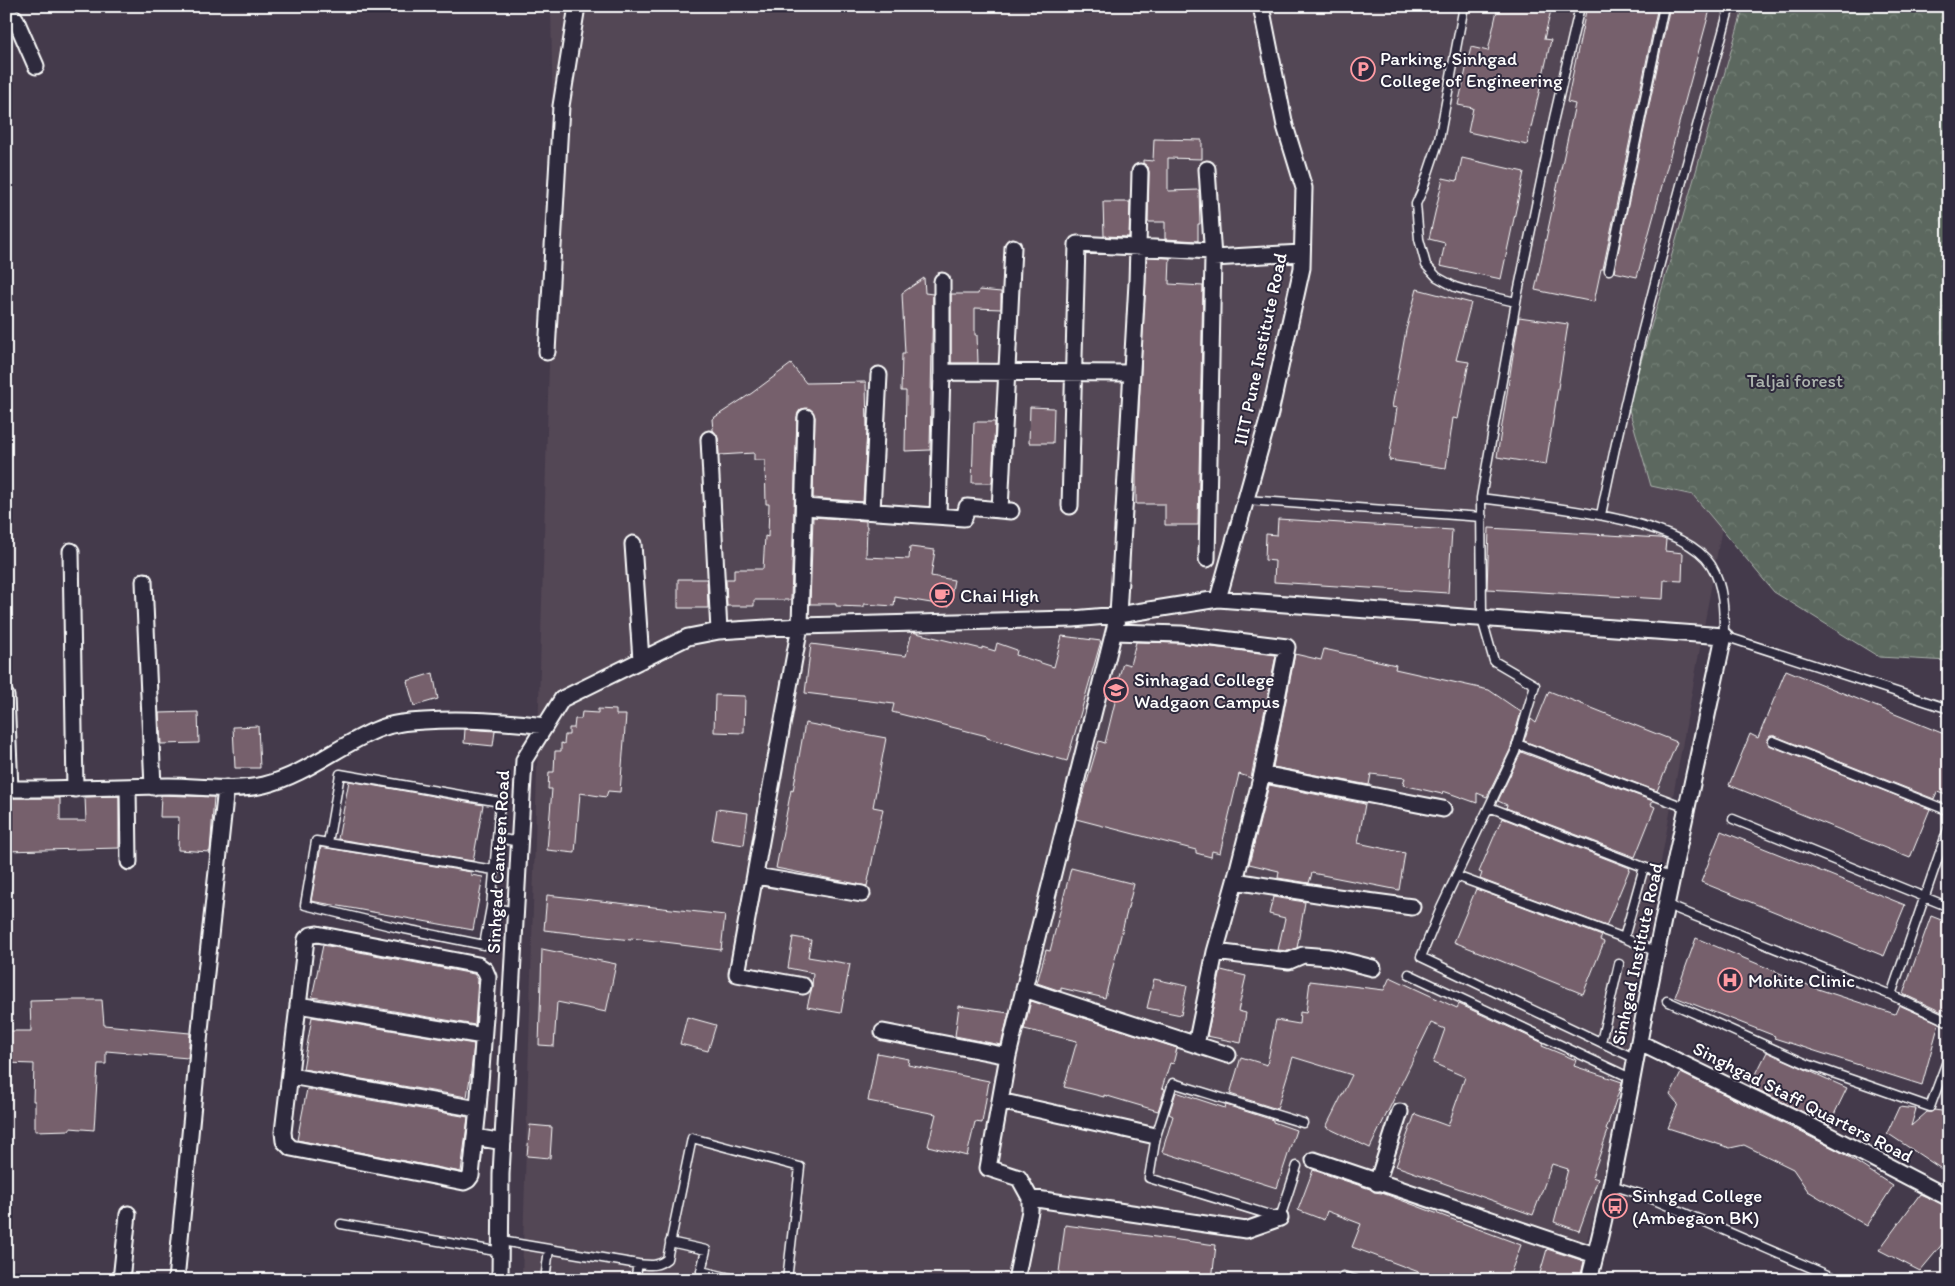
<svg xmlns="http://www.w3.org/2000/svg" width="1955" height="1286" font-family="Itim,sans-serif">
<defs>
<pattern id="forest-crowns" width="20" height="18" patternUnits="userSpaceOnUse" patternTransform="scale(1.25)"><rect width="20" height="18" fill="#5b685e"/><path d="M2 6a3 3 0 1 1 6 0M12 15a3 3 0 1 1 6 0" fill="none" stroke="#747f76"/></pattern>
</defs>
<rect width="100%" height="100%" fill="#443a4b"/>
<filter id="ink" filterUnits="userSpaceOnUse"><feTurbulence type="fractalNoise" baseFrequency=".02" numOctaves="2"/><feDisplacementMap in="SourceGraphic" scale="10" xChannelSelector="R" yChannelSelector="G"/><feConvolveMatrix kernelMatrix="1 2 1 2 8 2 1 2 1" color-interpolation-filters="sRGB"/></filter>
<g filter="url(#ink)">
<path fill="#534655" d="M551 6H1817L1602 1186 1576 1280H522L554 193Z"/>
<path fill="url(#forest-crowns)" stroke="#adb4ae" d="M1744 6H1949V661L1879 657 1774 592 1693 495 1651 486 1628 406Z"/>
<path fill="#76616c" stroke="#fff" d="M1498 6H1552L1544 39 1551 40 1527 145 1468 132 1473 108 1458 105 1471 47 1488 51Z
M1587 6H1658L1603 269H1601L1594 302 1535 290 1575 104 1567 102Z
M1670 6H1711L1637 277 1614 272Z
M1154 139 1202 140V159L1168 158V191L1199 190 1200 224H1198V241L1165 239V222H1148L1149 172 1148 167 1143 163V160L1153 161Z
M1462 158 1524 172 1501 279 1440 266 1445 243 1429 239 1443 178 1457 181Z
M1103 202H1130L1129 237 1104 236Z
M1147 257 1170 258 1169 284 1203 286 1198 525H1165V504H1136V464Z
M924 278 925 293 933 294 930 450 905 451 906 391H901L902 354H905L902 293Z
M1417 289 1471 303 1456 360 1469 362 1458 419 1453 418 1446 468 1389 460 1397 408 1392 407 1406 330Z
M979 290 1001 292V309L975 308V335H977L978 363H951V294H978Z
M1519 317 1568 324 1546 465 1497 457Z
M791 364 806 383 866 382 867 430 863 502 813 498 815 417 810 409H801L797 417 791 600H754V606H727L726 579H734V569H763L765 536 768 537 769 504H766L765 460H754V453L719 455 718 438 713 430 712 419 752 393Z
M1030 407 1054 408 1053 443H1029Z
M974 422H995L992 483H972Z
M813 517 866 521V526H867L866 557 909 559 910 547 935 550 931 576 954 580 949 606 895 597 894 606 864 604V607L836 606V604H810Z
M1278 519 1452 530 1448 593 1274 582 1275 561 1265 560 1266 534 1277 535Z
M1489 528 1660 538 1666 540 1665 551 1683 553 1682 581 1664 580 1663 599 1487 589Z
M678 579H707L708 608H678Z
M912 632 982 649V647L995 651 997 643 1017 650 1016 655 1054 667 1062 636 1101 641 1067 761 987 738V736L892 712 894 704 805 693 811 644 906 656Z
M1136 642 1180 643 1276 655 1251 778 1239 774 1220 853 1212 851 1211 857 1196 853V850L1076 819 1099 741 1105 743 1116 698H1113L1123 663 1130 665Z
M1324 649 1396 665 1395 669 1489 690 1521 712 1510 750 1487 797 1477 793V803L1443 791 1442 794 1403 785 1405 778 1371 774 1369 785 1273 767 1295 654 1321 660Z
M1786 670 1949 736V796L1937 792 1934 799 1775 736H1770L1768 739V744L1771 746 1930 809 1910 858 1729 785 1750 734 1758 738Z
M433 673 438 699 414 706 407 681Z
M1549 691 1677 742 1657 791 1524 741 1531 719 1536 723Z
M715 695 745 696 744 733 714 732Z
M598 709 616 710V715H626L620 792 608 791 606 797 580 793 575 853 547 850 552 789H548L549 772H554L555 751H561V743L564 744 565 735H569V728H574L575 719H581L582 712 598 713Z
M198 712 199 743 161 744 159 713Z
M805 723 886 738 873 807 883 809 867 886 776 868 791 790 793 791Z
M258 726 260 768H235L233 727Z
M465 729 495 731 493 746 464 743Z
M1521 752 1653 801 1651 805 1655 807 1635 857 1506 808 1507 805 1498 801Z
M349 781 483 805 473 861 338 839Z
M1269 785 1365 804 1358 843 1405 853 1399 890 1312 873 1309 883 1278 878 1279 871 1249 864Z
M161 795 214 797 210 852 178 850 179 817H160Z
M119 796V848L6 851V798H60V821H86L85 797Z
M717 809 748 813 744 845 712 840Z
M1502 818 1630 868 1606 926 1480 879 1482 873 1479 872Z
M1721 831 1905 905 1884 956 1701 882Z
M321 847 471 872V875L483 877 473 930 311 901Z
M1071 868 1134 884 1105 998 1061 988V991L1037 983 1046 950 1050 951Z
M1476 889 1602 936 1600 940 1604 942 1583 994 1454 942Z
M547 895 725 915 721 950 681 945V944L631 938V940L544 930Z
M1273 897 1305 902 1297 948 1288 951 1278 950 1285 918 1269 914Z
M1931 916 1949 923V1012L1942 1009V1012L1903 994Z
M793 937 811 940 808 957 850 964 841 1013 807 1007 812 987 813 973 788 968Z
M1696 938 1815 988 1895 1014 1899 1005 1939 1023 1922 1085 1774 1038 1775 1036 1675 997Z
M323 945 474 974 478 979 475 1025 312 997Z
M542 949 616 964 606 1012 557 1002 554 1046 539 1045Z
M1221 970 1246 976 1238 1011 1246 1013 1241 1043 1207 1036Z
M1390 977 1457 1008 1459 1004 1543 1043 1542 1046 1576 1060 1574 1066 1622 1082 1606 1130 1608 1131 1592 1177 1598 1179 1579 1231 1554 1222 1568 1169 1552 1164 1533 1215 1396 1166 1415 1114 1448 1126 1465 1077 1433 1063 1445 1029 1431 1023 1370 1148 1326 1127 1352 1075 1293 1057 1277 1109 1230 1094 1241 1057 1267 1065 1276 1020 1299 1024 1300 1012 1306 1013 1310 981 1384 990Z
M1154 979 1187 986 1181 1015 1147 1008Z
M70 1000H102L104 1025 190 1033 188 1058 106 1051V1064H98L94 1130 70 1128V1130L35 1131V1101H33L34 1064 6 1063V1031H31L30 1001Z
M1031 1001 1177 1048 1173 1064 1170 1063 1162 1088 1165 1089 1158 1111 1104 1095V1097L1064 1087 1077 1041 1024 1029Z
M959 1006 1009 1013 1001 1045 955 1036Z
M312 1017 474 1044 471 1071 467 1097 303 1069Z
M687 1017 716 1025 708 1051 680 1044Z
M1767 1052 1847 1088 1829 1125 1750 1086Z
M877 1053 909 1059 908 1065 989 1081 982 1123 975 1122 967 1156 928 1146 936 1114 868 1101Z
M1681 1073 1839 1151 1893 1186 1867 1226 1808 1191 1793 1169 1744 1145 1730 1148 1668 1128 1678 1104 1670 1095Z
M307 1089 468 1117 461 1172 297 1140Z
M1176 1092 1225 1108 1226 1105 1273 1120V1122L1296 1130 1277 1188 1162 1152 1173 1116 1169 1114Z
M1899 1107 1916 1109 1911 1126 1927 1112H1931L1934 1110 1949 1112V1174L1887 1133Z
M530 1125 552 1127 550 1158 527 1156Z
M1313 1170 1370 1189 1374 1192 1382 1193 1521 1245 1508 1280H1440L1352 1247 1361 1224 1327 1211 1324 1220 1298 1210Z
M1920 1194 1949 1207V1236L1920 1271 1879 1250Z
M1065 1225 1216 1245 1212 1280H1058Z
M1547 1249 1584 1261 1580 1280H1538Z"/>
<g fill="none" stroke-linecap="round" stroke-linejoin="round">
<g stroke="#fff" stroke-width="11">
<path id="lane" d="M1464 6 1439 140 1422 191 1416 204 1419 239 1426 265 1437 277 1455 287 1472 292 1516 302
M1580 6 1554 118 1516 302 1481 498 1482 619 1494 661 1535 685 1515 752 1441 908 1421 957 1636 1059
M1609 270 1664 6
M1481 498C1537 506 1679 516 1711 565 1724 586 1724 612 1724 636L1949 709
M1246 500 1482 517
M1601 515C1635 343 1684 175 1730 6
M1773 741 1949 811
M1517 744 1687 808
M1489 807 1672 878
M1733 819 1949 907
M497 838 491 907 515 912
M328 843 340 774 500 802 497 838 520 842
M1456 876 1624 938 1657 952
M1667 905 1891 995 1949 826
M491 907 484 945 395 927 305 905 316 841 494 870
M1624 938 1644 867
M1409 974 1633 1079
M1891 995 1949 1022
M1667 1001 1807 1064 1930 1107 1949 1056
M1601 1042 1619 964
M1152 1135 1156 1136 1149 1178 1280 1218 1297 1166
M1156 1136 1173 1083 1303 1123
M1611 1185 1643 1195 1839 1280
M341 1224 501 1252
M501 1241 638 1264C650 1265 657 1267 667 1259L692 1138 800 1167 787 1280
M670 1242 706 1250 701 1271 739 1280
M1343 1276 1356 1280
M545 1280 549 1249
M635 1280 638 1264"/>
</g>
<g stroke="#fff" stroke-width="19">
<path id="street" d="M6 13 15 18 36 66
M1207 169 1213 258 1207 559
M1140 172 1137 283 1118 615 1024 989 1008 1056 1000 1101 1151 1135
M1213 258 1302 253
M942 281V372L1132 373
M547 352 561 106 577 6
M709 439 719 631
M1070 506 1077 244 1212 251
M804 507 964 518 967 507 1011 511
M1000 510 1013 247
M872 511 879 375
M938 516 942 372
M633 544 641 660
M71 551 75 789
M144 581 153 787
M1218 599 1270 413 1302 268 1304 188 1285 126 1261 6
M1114 632 1181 634 1287 647 1262 774 1235 881 1215 952 1196 1045
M6 696 10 789
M1262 774 1443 809
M128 787 129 862
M6 789C61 790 115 786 169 786 200 786 234 792 264 785 305 775 338 746 376 730 392 723 408 722 424 721 466 718 504 721 545 726
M756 876 862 894
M1235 881 1330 896 1412 907
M1215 952 1289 961 1303 955 1329 957 1373 968
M803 986 737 974 800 626 806 417
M1024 989 1228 1055
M298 1005 483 1036
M883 1032 1008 1056
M1640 1043 1801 1121 1949 1198
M290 1076 478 1109 475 1137
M1000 1101 988 1168 1019 1178 1030 1198V1211L1016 1280
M478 1109 488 977 485 970 478 965 317 934 311 935 306 939 283 1132 284 1141 291 1148 464 1182 468 1180 471 1176 475 1137 503 1142
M1314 1160 1595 1255
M1377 1183 1400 1112
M1030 1198 1246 1230 1280 1218
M121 1280 128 1214
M176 1280 202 1010 226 788
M500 1280 501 1174 524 760 562 699 688 637 719 631 800 626 1073 619 1118 615 1218 599 1724 636C1699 755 1671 875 1648 995 1629 1090 1614 1186 1589 1280"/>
</g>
<use href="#lane" stroke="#2f2a3d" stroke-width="8"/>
<use href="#street" stroke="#2f2a3d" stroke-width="15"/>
</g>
</g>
<defs>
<g id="parking-ring" transform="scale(1.25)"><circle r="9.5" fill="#2f2a3d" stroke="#ff9aa2" stroke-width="1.5"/><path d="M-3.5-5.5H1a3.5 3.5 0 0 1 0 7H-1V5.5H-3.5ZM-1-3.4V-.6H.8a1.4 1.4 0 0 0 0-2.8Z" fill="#ff9aa2"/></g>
<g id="cafe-ring" transform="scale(1.25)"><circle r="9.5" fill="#2f2a3d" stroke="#ff9aa2" stroke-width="1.5"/><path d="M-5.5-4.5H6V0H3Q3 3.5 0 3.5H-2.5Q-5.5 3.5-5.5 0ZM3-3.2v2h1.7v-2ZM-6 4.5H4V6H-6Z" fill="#ff9aa2"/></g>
<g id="university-ring" transform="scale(1.25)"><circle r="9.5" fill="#2f2a3d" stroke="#ff9aa2" stroke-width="1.5"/><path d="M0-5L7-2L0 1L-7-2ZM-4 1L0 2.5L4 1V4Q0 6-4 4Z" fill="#ff9aa2"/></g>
<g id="hospital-ring" transform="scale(1.25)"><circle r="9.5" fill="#2f2a3d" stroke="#ff9aa2" stroke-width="1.5"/><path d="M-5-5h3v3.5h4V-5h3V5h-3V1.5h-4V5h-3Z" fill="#ff9aa2"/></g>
<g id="bus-ring" transform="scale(1.25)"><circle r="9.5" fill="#2f2a3d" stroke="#ff9aa2" stroke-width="1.5"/><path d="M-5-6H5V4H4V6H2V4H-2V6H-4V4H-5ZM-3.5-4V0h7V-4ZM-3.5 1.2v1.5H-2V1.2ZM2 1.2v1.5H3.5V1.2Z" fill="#ff9aa2"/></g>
</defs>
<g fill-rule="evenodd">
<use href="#parking-ring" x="1363" y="69"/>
<use href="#cafe-ring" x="942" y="595"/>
<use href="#university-ring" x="1116" y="690"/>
<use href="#hospital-ring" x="1730" y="980"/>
<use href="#bus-ring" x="1615" y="1206"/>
</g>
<g text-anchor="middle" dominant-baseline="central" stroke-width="4" stroke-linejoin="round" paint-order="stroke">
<g font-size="19" fill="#fff" stroke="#2f2a3d" text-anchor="start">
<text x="1380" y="58">Parking, Sinhgad<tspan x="1380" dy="22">College of Engineering</tspan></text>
<text x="960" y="595">Chai High</text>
<text x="1134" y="679">Sinhagad College<tspan x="1134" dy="22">Wadgaon Campus</tspan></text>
<text x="1748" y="980">Mohite Clinic</text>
<text x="1632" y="1195">Sinhgad College<tspan x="1632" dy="22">(Ambegaon BK)</tspan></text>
</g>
<g font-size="19" fill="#fff" stroke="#2f2a3d">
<text transform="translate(1260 349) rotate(-78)">IIIT Pune Institute Road</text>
<text transform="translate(498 862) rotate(-87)">Sinhgad Canteen Road</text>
<text transform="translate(1637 954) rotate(-78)">Sinhgad Institute Road</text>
<text transform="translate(1803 1102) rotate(27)">Singhgad Staff Quarters Road</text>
</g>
<g font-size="19" fill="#adb4ae" stroke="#2f2a3d">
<text x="1795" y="380">Taljai forest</text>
</g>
</g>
<rect width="1955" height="1286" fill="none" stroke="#2f2a3d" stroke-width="25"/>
<rect x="12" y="12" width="1930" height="1261" fill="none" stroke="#fff" stroke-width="2" filter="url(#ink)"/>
</svg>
